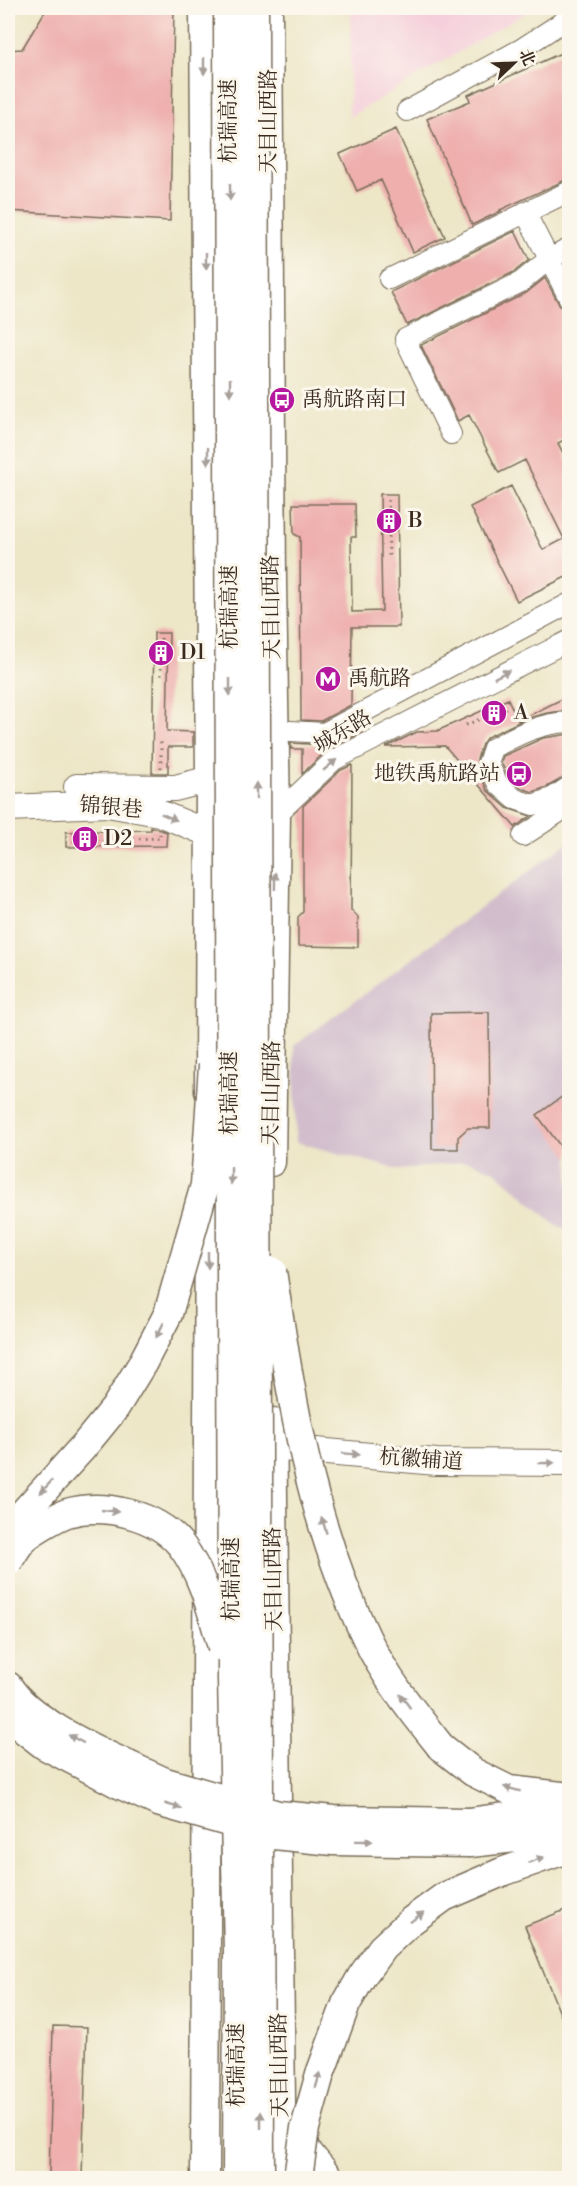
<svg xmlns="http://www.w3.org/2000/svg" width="577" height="2186" font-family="'Libre Bodoni','Noto Serif SC',serif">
<rect width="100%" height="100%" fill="#fbf7ec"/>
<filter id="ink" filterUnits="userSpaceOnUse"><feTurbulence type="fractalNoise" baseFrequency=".0167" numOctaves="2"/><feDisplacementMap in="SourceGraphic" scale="12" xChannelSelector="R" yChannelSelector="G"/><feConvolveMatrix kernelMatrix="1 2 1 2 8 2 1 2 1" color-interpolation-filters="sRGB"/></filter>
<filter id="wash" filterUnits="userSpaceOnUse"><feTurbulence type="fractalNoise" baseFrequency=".008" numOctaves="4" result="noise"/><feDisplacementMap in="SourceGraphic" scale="24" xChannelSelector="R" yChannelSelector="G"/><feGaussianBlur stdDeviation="1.35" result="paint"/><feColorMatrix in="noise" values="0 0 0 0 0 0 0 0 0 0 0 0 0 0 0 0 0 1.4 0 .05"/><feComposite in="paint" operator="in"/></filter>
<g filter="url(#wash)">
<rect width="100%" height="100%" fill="#ede6c7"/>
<path fill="#f5cfdb" d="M351 8H533L349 117Z"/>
<path fill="#d1bdcc" d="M569 842V1230L556 1225 495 1171 469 1161 400 1170 296 1142 294 1046Z"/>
<g id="blocks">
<path fill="#eeafad" d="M47 8H174L170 221 8 211V50L22 49Z
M570 49V178L500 210 501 211 472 225 427 119 470 101 468 95Z
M396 129 445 237 413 252 381 180 357 191 340 154Z
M515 231 529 260 514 272 407 325 391 292Z
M545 278 560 306 570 312V437L558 443 570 467V575L517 601 470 507 511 486 543 550 564 539 525 460 499 473 469 415 458 421 421 345 526 293Z
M380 494H397L399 627H352L351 705 321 721 301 720 300 537 294 534 293 504H355L356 537H351L352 612 382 611Z
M154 633H169L167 731 193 732V747H168V773H152Z
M570 695V710L547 713 525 719 487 737 482 744 477 759V767L487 790 507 808 531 816 515 827 445 746 386 747 417 732 437 731 508 699 518 721Z
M351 732 361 733 328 749 302 774V749H291V743L324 745Z
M570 734V774L547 787 533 792 521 788 508 777 501 762 503 756 543 738Z
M352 765 351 910 358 917V947L298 946V917L303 912V806L341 770Z
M151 827 167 832 166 846 66 847V832L151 830Z
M489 1012 490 1128H468L458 1137V1149H432L431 1013Z
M570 1091V1159L537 1115Z
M570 1908V2036H569L525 1926Z
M53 2026 87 2027 82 2176 49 2175Z"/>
</g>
</g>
<g filter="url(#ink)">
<use href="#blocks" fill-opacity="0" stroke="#796c59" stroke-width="1.5"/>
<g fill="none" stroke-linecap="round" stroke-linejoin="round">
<g stroke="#796c59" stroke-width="22">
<path id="minor" d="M407 111 521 49 570 17
M525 212 570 300
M389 279 570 191
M451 434 405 339 521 282 549 259 570 248
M570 722C540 723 519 734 493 748L488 763 498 784 515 799 533 805 552 798 570 786
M265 737 274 730 324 733 570 603
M270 817 276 815 334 760 570 640
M523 836 570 805"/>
</g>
<g stroke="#796c59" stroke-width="28">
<path id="major" d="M77 787 175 788 210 779
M8 808 107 804 159 813 210 834
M272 1447 436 1462 570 1463"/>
</g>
<g stroke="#796c59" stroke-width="31">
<path id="highway" d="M204 8 210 779 209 1091
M268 8 272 583 276 815 271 1162
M272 1422 282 2178
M8 1686C29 1720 92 1748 128 1765
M8 1717 44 1745 119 1784
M441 1747 473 1772 509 1790 570 1797
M469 1822 570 1808
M470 1843 570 1832
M502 1872 570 1848
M295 2129 306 2150 329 2178
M205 2178 209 1186"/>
</g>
<path stroke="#796c59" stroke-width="3" stroke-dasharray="1.5 4.5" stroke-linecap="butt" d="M388 500 389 558
M161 638V680
M466 725 508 707
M161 768V740
M73 841 160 838V834"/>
<use href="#minor" stroke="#fff" stroke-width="20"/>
<use href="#major" stroke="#fff" stroke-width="26"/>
<use href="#highway" stroke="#fff" stroke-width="28"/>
<g stroke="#796c59" stroke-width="31" stroke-linecap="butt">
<path id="highway-bridge" d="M228 8 232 1679 238 1952 237 2178
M254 8 260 2178
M272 1271C290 1396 311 1524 367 1639 386 1679 414 1713 441 1747
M8 1530 84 1446 115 1408 142 1364 168 1314 205 1185 213 1065
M8 1562C13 1554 19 1542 27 1536 36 1529 56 1517 67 1513 104 1502 157 1515 181 1545 203 1574 212 1612 222 1647
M128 1765 165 1782 278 1815 334 1820 469 1822
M119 1784 158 1802 274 1835 333 1841 470 1843
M298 2178 305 2128 320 2074 346 2004 362 1976 382 1948 411 1921 444 1897 502 1872"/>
</g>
<use href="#highway-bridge" stroke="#fff" stroke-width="28"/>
</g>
<defs><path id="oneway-solid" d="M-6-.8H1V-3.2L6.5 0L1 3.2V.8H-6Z" transform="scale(1.5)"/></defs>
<g fill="#a79f9a">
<use href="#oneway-solid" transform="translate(204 66) rotate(90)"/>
<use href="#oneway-solid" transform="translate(230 192) rotate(90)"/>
<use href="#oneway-solid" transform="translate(206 261) rotate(90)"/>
<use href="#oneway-solid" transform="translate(230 387) rotate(90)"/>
<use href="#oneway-solid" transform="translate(208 456) rotate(90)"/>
<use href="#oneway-solid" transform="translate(502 674) rotate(-27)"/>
<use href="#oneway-solid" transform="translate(230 687) rotate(90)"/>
<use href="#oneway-solid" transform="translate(330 765) rotate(-40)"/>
<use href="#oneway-solid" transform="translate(256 791) rotate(-90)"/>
<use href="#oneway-solid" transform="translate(169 817) rotate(23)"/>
<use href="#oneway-solid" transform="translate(275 881) rotate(-89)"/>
<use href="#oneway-solid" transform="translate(231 1176) rotate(90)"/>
<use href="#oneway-solid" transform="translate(208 1260) rotate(90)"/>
<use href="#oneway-solid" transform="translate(160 1330) rotate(117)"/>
<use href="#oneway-solid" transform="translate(351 1454) rotate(5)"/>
<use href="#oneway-solid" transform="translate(546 1463) rotate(-1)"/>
<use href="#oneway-solid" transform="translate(46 1487) rotate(133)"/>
<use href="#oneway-solid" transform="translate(110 1511) rotate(6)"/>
<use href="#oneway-solid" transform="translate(324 1525) rotate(-107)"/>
<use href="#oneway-solid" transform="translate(405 1701) rotate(-127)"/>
<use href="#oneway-solid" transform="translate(76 1739) rotate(-152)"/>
<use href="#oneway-solid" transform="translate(512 1789) rotate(-165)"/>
<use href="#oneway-solid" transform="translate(173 1806) rotate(16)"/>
<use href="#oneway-solid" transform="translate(364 1841) rotate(1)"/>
<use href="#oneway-solid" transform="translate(536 1860) rotate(-19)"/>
<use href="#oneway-solid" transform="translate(417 1917) rotate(-37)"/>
<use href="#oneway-solid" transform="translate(318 2080) rotate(-74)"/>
<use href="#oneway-solid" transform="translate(261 2120) rotate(-90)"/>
</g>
</g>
<defs>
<g id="bus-disc" transform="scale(1.35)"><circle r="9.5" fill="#b5179e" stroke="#fbf7ec"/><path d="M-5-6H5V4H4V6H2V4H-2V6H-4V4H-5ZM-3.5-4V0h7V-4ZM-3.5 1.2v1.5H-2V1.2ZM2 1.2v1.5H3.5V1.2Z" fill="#fff"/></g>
<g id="building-disc" transform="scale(1.35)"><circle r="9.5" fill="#b5179e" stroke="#fbf7ec"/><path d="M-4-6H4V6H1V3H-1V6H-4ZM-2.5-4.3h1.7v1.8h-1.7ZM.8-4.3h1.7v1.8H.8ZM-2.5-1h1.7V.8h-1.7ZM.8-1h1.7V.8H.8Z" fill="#fff"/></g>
<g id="metro-disc" transform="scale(1.35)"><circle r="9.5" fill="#b5179e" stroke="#fbf7ec"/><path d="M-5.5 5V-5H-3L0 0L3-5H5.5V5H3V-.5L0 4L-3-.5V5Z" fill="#fff"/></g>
</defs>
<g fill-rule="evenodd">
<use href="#bus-disc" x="282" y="400"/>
<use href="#building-disc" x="389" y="521"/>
<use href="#building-disc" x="161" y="653"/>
<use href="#metro-disc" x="328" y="679"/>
<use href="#building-disc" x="494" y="713"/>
<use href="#bus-disc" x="519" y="774"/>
<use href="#building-disc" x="85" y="839"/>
</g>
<g text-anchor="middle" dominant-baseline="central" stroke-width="6" stroke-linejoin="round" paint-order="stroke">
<g font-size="21" fill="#3b2a1e" stroke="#fbf7ec">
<text transform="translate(229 121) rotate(-90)">杭瑞高速</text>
<text transform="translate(269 121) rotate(-90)">天目山西路</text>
<text transform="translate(230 607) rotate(-90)">杭瑞高速</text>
<text transform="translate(272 607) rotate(-91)">天目山西路</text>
<text transform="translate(343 732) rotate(-31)">城东路</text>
<text transform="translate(111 808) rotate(5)">锦银巷</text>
<text transform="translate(230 1093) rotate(-90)">杭瑞高速</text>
<text transform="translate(272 1093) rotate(-89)">天目山西路</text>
<text transform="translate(421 1460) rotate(4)">杭徽辅道</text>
<text transform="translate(232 1579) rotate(-90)">杭瑞高速</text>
<text transform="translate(274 1579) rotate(-91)">天目山西路</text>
<text transform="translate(237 2065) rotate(-90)">杭瑞高速</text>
<text transform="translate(280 2065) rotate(-91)">天目山西路</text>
</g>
<g font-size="21" fill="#3b2a1e" stroke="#fbf7ec" text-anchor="start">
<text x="302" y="400">禹航路南口</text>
<text x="408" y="521">B</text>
<text x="180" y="653">D1</text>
<text x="348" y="679">禹航路</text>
<text x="514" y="713">A</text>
<text x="500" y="774" text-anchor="end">地铁禹航路站</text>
<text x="104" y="839">D2</text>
</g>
</g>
<rect width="577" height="2186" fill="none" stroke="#fbf7ec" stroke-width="30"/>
<g transform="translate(514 63) rotate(67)" stroke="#fbf7ec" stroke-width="4.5" paint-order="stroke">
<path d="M0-4.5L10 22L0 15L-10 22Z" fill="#3b2a1e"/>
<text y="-9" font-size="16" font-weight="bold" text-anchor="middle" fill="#3b2a1e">北</text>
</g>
</svg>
